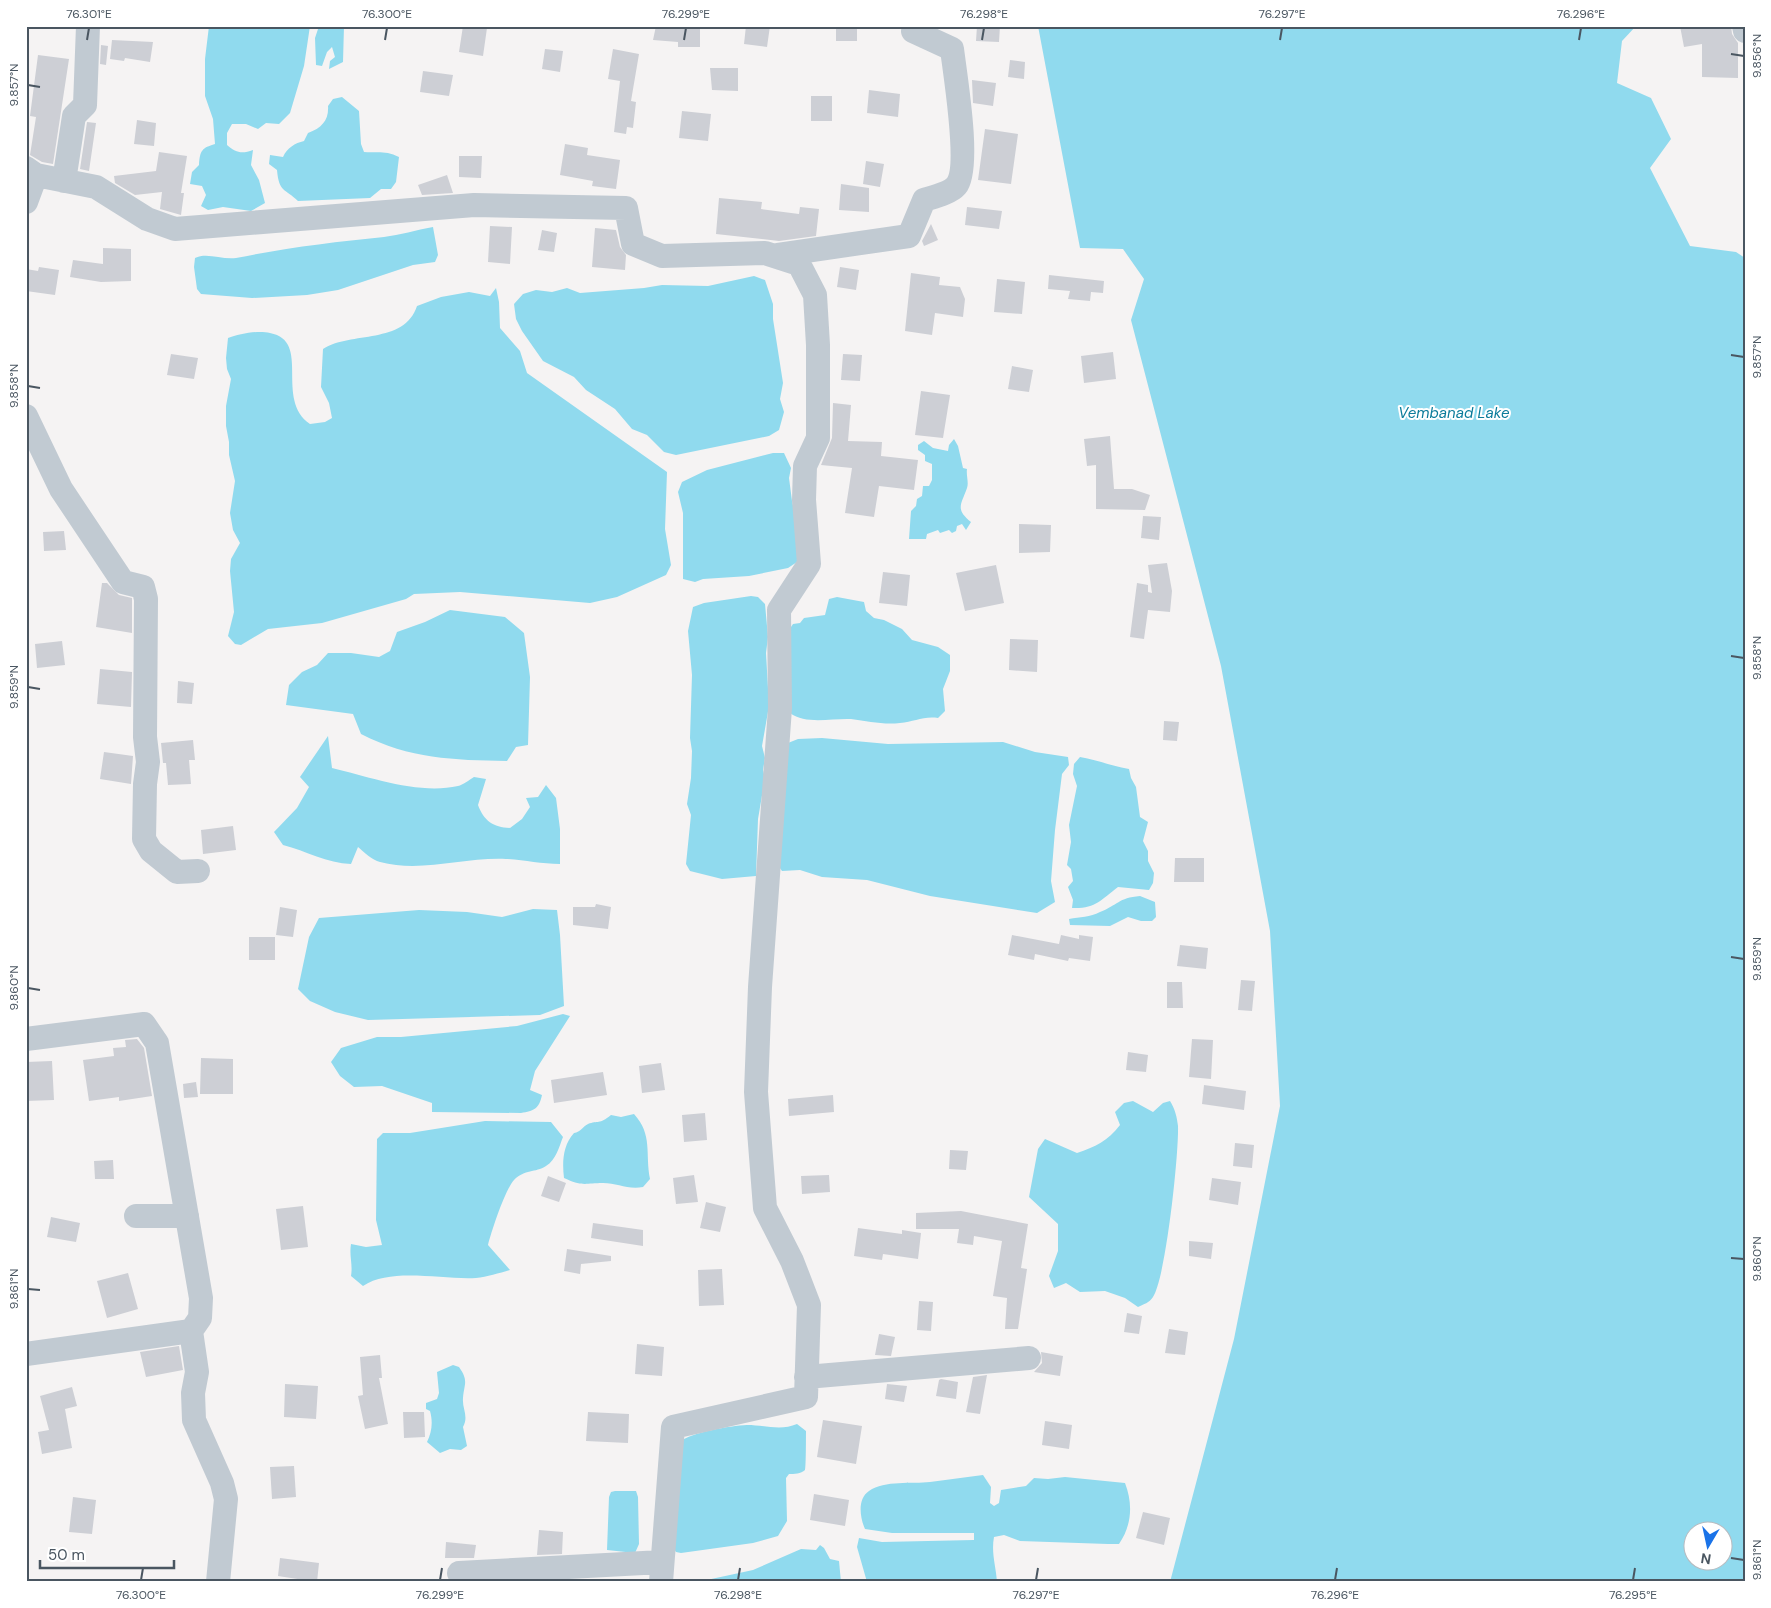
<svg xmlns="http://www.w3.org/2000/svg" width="1771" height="1608" font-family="'DM Sans',sans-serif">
<rect width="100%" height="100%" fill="#f5f3f3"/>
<path fill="#90daee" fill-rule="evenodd" d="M209 26H310L304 66 290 113 279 124 266 123 258 129 246 124H232L227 133V145C236 153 242 154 253 150L251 165 259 180 265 203 251 211 223 207 208 210 201 206 206 195 202 186 190 184 192 172 199 165C200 150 202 148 215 144L213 119 205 96V59Z
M319 26H344L343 62 329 69 330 61 335 57 332 47 327 52 322 66 316 65 315 38Z
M1038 26H1636L1622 41 1617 83 1651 98 1671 139 1650 168 1690 246 1736 252 1745 258V1582H1170L1234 1339 1280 1106 1270 931 1221 666 1131 320 1144 279 1123 249 1080 248ZM1694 1530H1724V1560H1694Z
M342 97 359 111 361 144 364 152C377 153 386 150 399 157L396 182 391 189H381L370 198 298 201C285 188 279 193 277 170L269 164 270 155 283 157C287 148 295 143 304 141L308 133C322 128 329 120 328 106L333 99Z
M433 227 438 255 435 262 413 265 338 290 307 295 252 298 201 294 197 289 194 267 195 258C207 252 222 260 236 258 285 248 334 242 384 237 400 235 416 230 433 227Z
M754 276 765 280 773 304V319L783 383 780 399 784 412 779 430 769 436 676 455 664 452 647 435 632 429 615 409 586 390 574 377 543 361 522 331 516 319 514 304 523 294 536 290 552 292 567 288 580 293 644 288 662 285 708 286Z
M496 288 499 302 500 328 520 351 527 373 667 472 665 529 671 565 666 575 617 597 590 603 460 592 414 594 406 599 322 623 268 629 241 645 235 644 228 636 234 612 230 571 231 559 240 543 233 530 230 513 235 481 229 455V442L226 426V406L231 379 227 369 226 358 228 338C239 334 258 330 270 333 312 341 274 399 310 424L325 422 332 418 329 403 321 387 323 349C351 331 404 345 417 306L441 297 469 292 490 296Z
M954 439 958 446 963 468 967 469C966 475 969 483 967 488 961 505 955 509 971 522L966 530 962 524 957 526 956 531 952 533 949 530 940 533 938 530 927 534 926 539H909L911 511 916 506 917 499 922 496 923 486H929L932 480V464L925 461V455L918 450V445L924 441 933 448 948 451 949 445Z
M773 453H784L791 468 789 478 792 501 798 527 797 562 788 568 749 576 703 579 695 582 683 579V513L678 492 682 482 707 470Z
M751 596 758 597 765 604 768 637 766 653 769 706 762 746 765 758 763 770 765 778 758 819 756 876 722 879 690 871 686 864 691 815 687 804 691 778 692 751 690 738 692 675 688 631 693 607 704 603Z
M837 597 864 602 866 611 874 618 884 620 902 629 912 640 938 647 950 655V671L943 689 945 711 938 718C923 716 914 722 900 723 883 725 868 721 851 719 832 718 806 725 790 713L789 630 793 624 800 623 804 618 825 615 829 599Z
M450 610 505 617 524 633 530 677 528 745 516 747 507 761C453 760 410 759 361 734L353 714 286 705 289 685 302 672 317 665 328 653H351L379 657 390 651 397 632 425 622Z
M328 736 332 768C370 777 419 795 458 786 463 785 469 780 474 777L486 779 478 805C484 821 493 827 510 828L522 819 530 807 526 798 538 797 546 785 556 798 560 829V864C541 864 524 860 506 859 465 857 421 873 380 862 372 860 364 852 358 847L351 864C327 863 306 851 283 845L274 832 297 808 309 787 300 777Z
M822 738 888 744 1003 742 1035 752 1068 757 1069 765 1062 774 1055 830 1051 881 1055 902 1037 913 930 896 867 880 822 877 800 870 782 871 775 861 788 743 798 739Z
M1080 757C1098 760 1111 766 1129 769L1131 778 1136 787 1140 817 1148 822 1143 841 1148 851V861L1154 873 1153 883 1149 890 1118 887C1101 900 1095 909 1072 908L1073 900 1068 887 1073 881 1071 869 1067 865 1071 842 1069 825 1077 786 1073 774 1074 764Z
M1140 896 1155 902 1156 917 1152 921H1141L1128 917 1110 926 1070 925 1069 919C1080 917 1090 917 1100 912 1118 905 1118 898 1140 896Z
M533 909 557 910 560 935 564 1006 540 1015 368 1020 335 1012 310 1001 298 989 309 937 319 918 419 910 467 912 502 917Z
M563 1014 570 1016 535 1071 530 1090 542 1095C539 1109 534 1111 521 1113L432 1112V1103L382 1086 354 1087 340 1076 331 1062 341 1048 377 1037H401L517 1026Z
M1133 1101 1153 1112 1163 1103 1170 1101C1175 1109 1177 1117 1178 1126 1179 1153 1166 1277 1153 1297 1149 1303 1144 1304 1138 1307L1125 1298 1105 1291 1080 1292 1066 1283 1054 1288 1049 1276 1058 1251V1224L1029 1197 1038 1149 1045 1139 1077 1153C1095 1147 1108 1141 1120 1125L1115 1112 1124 1103Z
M634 1114C653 1135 645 1153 650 1179L643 1187C628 1190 617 1183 603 1183 585 1183 583 1187 564 1178 562 1162 563 1145 574 1133 581 1132 582 1127 588 1124 598 1120 599 1125 611 1115L621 1117Z
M485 1121 551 1122 563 1137C559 1147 556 1160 546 1166 535 1173 525 1169 514 1180 505 1190 492 1230 488 1245L510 1270C499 1273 487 1277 476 1278 442 1280 391 1267 363 1286L351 1276C353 1264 349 1256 351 1244L366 1247 382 1245 376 1220 377 1139 383 1133H410Z
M453 1365 459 1367C469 1381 464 1384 463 1398 462 1409 469 1416 463 1427L467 1446 461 1450 450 1449 440 1453 427 1442C432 1432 433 1422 430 1411L426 1409V1403L437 1399 439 1393 437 1372Z
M797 1424 806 1431C806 1437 806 1468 805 1470 801 1474 794 1474 789 1474L786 1478 787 1521 778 1536 753 1543 681 1553 676 1552 672 1546 679 1442C693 1432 729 1426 747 1425 764 1425 781 1431 797 1424Z
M983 1475 991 1487 990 1503 994 1506 999 1503 1001 1490 1026 1486 1034 1478 1048 1479 1065 1477 1125 1483C1133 1504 1132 1525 1119 1544H1108L1020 1541 1004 1535 994 1537C991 1553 996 1566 997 1582H867L857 1547 859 1538 882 1542 974 1540V1533H892L865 1529C860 1518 857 1499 869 1491 885 1480 912 1484 930 1482 948 1480 965 1477 983 1475Z
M615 1491H636L638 1497 639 1544 635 1553 607 1550 609 1497 611 1492Z
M820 1545 824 1548 830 1559 839 1561 841 1582H681L702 1581 753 1570 801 1549 816 1550Z"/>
<path fill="#cdcfd5" d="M463 26 487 28 483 56 459 52Z
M656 26H700V47H678V42L653 40Z
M746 26H770L767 47 744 44Z
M836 26H857V41H836Z
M977 26H1000L999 42 976 41Z
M1680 26H1731L1732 34 1738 43V78L1702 77V44L1684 47Z
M112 40 153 42 150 62 125 58 124 61 110 59Z
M101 45 108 46 106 65 100 64Z
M545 49 563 51 560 72 542 69Z
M613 49 639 54 631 101 636 102 633 128 627 127 626 134 614 132 620 81 608 79Z
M38 55 69 59 53 164 42 162 30 155 36 117 30 116Z
M1010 60 1025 62 1024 79 1008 77Z
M710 68H738V91L712 90Z
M423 71 453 75 449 96 420 92Z
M972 80 996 83 993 106 973 103Z
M869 90 900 94 898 117 867 113Z
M811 96H832V121H811Z
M682 111 711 114 708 141 679 138Z
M137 120 156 123 154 146 134 144Z
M87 122 96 123 89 171 80 169Z
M985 129 1018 134 1011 184 978 180Z
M565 144 588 148 587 155 620 160 616 189 592 186 593 181 560 175Z
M159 152 187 156 181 193H184L181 215 160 209 162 192 135 195 115 183 114 176 156 171Z
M459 156H482L481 178 459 177Z
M866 161 884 164 880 187 863 184Z
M447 175 453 193 422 195 418 185Z
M841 184 869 188V212L839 210Z
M719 198 762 202 761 209 799 214 800 207 819 209 816 236 779 241 716 234Z
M967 207 1002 211 999 229 965 225Z
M931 224 938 240 924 246 922 241Z
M490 226 512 227 510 264 488 262Z
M595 228 616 230 620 247 626 255 625 270 592 267Z
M542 230 557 233 554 252 538 250Z
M103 248 131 249V281L101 282 70 277 73 260 103 264Z
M39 267 59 270 55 295 26 291V269L38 271Z
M840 267 859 270 856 290 837 287Z
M911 273 940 277 939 285 960 287 965 299 963 317 935 313 932 335 905 331Z
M1049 275 1104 281 1103 293 1091 292 1090 301 1068 299 1070 291 1048 289Z
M997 279 1025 282 1022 314 994 312Z
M1113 352 1116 379 1084 383 1081 356Z
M171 354 198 358 194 379 167 375Z
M843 354 862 355 860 381 841 380Z
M1012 366 1033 370 1029 392 1008 389Z
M921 391 950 395 943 438 915 435Z
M833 403 851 405 848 441 882 442 881 456 918 460 914 490 879 486 874 517 845 513 852 468 821 465 832 438Z
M1110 436 1114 489H1132L1150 495 1145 510 1096 509V465L1087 466 1084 439Z
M1143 516 1161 517 1159 540 1141 538Z
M1019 524 1051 525 1050 552 1019 553Z
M64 531 66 550 44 551 43 532Z
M1167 563 1172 591 1170 612 1148 610 1144 639 1130 637 1137 583 1148 585V592L1152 593 1148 565Z
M996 565 1004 603 965 611 956 573Z
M883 572 910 575 907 606 879 603Z
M102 583H107L119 595 132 598V633L96 627Z
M1010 639 1038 640 1037 672 1009 670Z
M62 641 65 665 37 668 35 644Z
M100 669 132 672 131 707 97 704Z
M178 681 194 683 192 704 177 703Z
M1164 721 1179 722 1177 741 1163 740Z
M193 740 195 760H189L191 784 168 785 166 763H163L161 743Z
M104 752 133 756 131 784 100 779Z
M233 826 236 850 203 854 201 830Z
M1175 858H1204V882H1174Z
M596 904 611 907 608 929 573 925V907H595Z
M280 907 297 910 293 937 276 935Z
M1012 935 1059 944 1061 935 1079 939V935L1093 937 1090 961 1069 958 1068 961 1035 954 1034 960 1008 955Z
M249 937H275V960H249Z
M1180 945 1208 948 1206 969 1177 966Z
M1241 980 1255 981 1252 1011 1238 1010Z
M1167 982H1182L1183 1008H1167Z
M137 1039 144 1048 152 1096 119 1101V1097L89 1101 83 1060 114 1056 113 1048 126 1047 125 1040Z
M1192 1039 1213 1040 1211 1079 1189 1077Z
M1128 1052 1148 1055 1146 1072 1126 1070Z
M201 1058 233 1059V1094H200Z
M52 1061 54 1100 26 1101V1062Z
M661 1063 665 1090 642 1093 639 1066Z
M603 1072 607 1095 554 1103 551 1080Z
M196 1082 198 1097 184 1098 183 1084Z
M1204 1085 1246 1091 1244 1110 1202 1104Z
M833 1095 834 1112 789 1116 788 1099Z
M705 1113 707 1140 684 1142 682 1115Z
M1235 1143 1254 1145 1252 1168 1233 1166Z
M950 1150 968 1151 966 1170 949 1169Z
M113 1160 114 1179H95L94 1161Z
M694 1175 698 1202 676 1204 673 1178Z
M829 1175 830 1192 802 1194 801 1176Z
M548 1176 566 1183 559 1202 541 1196Z
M1212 1178 1241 1182 1238 1205 1209 1200Z
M706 1202 726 1207 720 1232 700 1228Z
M303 1206 308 1247 281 1250 276 1209Z
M961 1211 1028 1224 1021 1268 1027 1269 1018 1329H1005L1007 1298 993 1296 1002 1241 974 1236 973 1245 957 1243 959 1229H916V1213Z
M51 1217 80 1223 76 1242 47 1237Z
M593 1223 643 1230V1246L591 1238Z
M858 1228 902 1234V1230L921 1233 918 1259 883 1254 882 1260 854 1256Z
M1189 1241 1213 1243 1211 1259 1189 1256Z
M567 1249 611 1256V1261L581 1264 580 1274 564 1271Z
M722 1269 724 1305 699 1306 698 1270Z
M128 1273 138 1309 107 1318 97 1281Z
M919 1301 933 1302 931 1331 917 1330Z
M1127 1313 1142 1316 1139 1334 1124 1332Z
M1169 1329 1188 1332 1185 1355 1165 1353Z
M879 1334 895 1337 891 1356 875 1355Z
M637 1344 664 1347 662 1376 635 1374Z
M179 1346 183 1370 146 1377 140 1352Z
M1041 1352 1063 1356 1060 1376 1034 1372 1042 1363Z
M380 1355 382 1378H379L388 1424 365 1429 358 1396 363 1395 360 1357Z
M987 1375 980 1414 966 1412 973 1377Z
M941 1379 958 1382 956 1399 936 1396 939 1380Z
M285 1384 318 1386 316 1419 284 1417Z
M887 1384 907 1386 904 1402 885 1399Z
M72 1387 77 1406 65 1409 72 1448 42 1454 38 1432 49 1430 40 1396Z
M403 1412H424L425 1437 404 1438Z
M588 1412 629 1414 628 1443 586 1441Z
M823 1420 862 1426 856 1464 817 1457Z
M1045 1421 1072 1425 1069 1449 1042 1445Z
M294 1466 296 1497 272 1499 270 1467Z
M814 1494 849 1500 845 1526 810 1520Z
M73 1497 96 1500 92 1534 69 1532Z
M1143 1512 1170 1518 1164 1545 1136 1538Z
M539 1530 563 1532 562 1554 537 1555Z
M446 1542 476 1545 474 1558H445Z
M280 1558 319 1563 317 1582 278 1576Z"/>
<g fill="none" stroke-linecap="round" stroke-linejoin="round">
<path stroke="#c1cad2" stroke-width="24" d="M1744 26 1745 31
M26 168 36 175 96 187 147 219 175 229 474 205 626 208 633 244 662 256 765 253 799 264 815 295 818 345V438L805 466 804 500 809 564 779 610 780 708 760 987 756 1092 765 1208 792 1261 809 1305 806 1397 673 1427 661 1582
M64 181 74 116 85 105 88 26
M26 202 36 175
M778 255 909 236 924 200C933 197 950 193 956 186 971 169 955 74 952 49L913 31
M26 416 61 489 123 582 143 587 146 599 145 737 148 762 145 784 144 839 151 851 177 872 198 871
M26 1039 144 1024 157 1043 201 1298 200 1318 191 1331 26 1354
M136 1216H187
M191 1331 197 1372 193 1393 194 1420 222 1483 226 1499 218 1582
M806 1377 1029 1358
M459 1573 662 1562"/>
</g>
<path fill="none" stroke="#4a5661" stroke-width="2" d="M87 40 89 28M385 40 387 28M684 40 686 28M982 40 984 28M1280 40 1282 28M1579 40 1581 28M1731 54 1744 56M28 85 40 87M1731 355 1744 357M28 386 40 388M1731 656 1744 658M28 687 40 689M1731 957 1744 959M28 988 40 990M1731 1258 1744 1259M28 1289 40 1290M1731 1558 1744 1560M141 1580 143 1568M440 1580 442 1568M738 1580 740 1568M1036 1580 1038 1568M1335 1580 1337 1568M1633 1580 1635 1568"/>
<g text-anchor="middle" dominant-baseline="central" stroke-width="4" stroke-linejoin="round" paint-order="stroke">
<g font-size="15" font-style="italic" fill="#0c7c9b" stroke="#fff">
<text x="1454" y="413">Vembanad Lake</text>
</g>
</g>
<rect width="1771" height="1608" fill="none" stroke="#ffffff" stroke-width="55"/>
<g transform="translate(1708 1546) rotate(189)"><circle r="24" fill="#ffffff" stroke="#b7bbc0"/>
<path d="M0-4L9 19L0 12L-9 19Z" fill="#1a73e8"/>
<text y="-8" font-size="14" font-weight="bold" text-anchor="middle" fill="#4a5661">N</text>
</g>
<path d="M40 1560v8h134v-8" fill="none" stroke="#4a5661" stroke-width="2.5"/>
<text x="48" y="1560" font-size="15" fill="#4a5661" stroke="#ffffff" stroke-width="4" paint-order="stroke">50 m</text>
<rect x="28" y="28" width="1716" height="1552" fill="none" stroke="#4a5661" stroke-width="2"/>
<g font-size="12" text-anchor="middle" fill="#4a5661">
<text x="89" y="18">76.301°E</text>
<text x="387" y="18">76.300°E</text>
<text x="686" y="18">76.299°E</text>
<text x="984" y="18">76.298°E</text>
<text x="1282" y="18">76.297°E</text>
<text x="1581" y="18">76.296°E</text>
<text transform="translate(1757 56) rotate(-90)" y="4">9.856°N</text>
<text transform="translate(14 85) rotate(-90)" y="4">9.857°N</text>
<text transform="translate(1757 357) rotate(-90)" y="4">9.857°N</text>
<text transform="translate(14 386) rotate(-90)" y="4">9.858°N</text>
<text transform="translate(1757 658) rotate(-90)" y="4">9.858°N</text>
<text transform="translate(14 687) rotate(-90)" y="4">9.859°N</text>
<text transform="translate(1757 959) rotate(-90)" y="4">9.859°N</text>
<text transform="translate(14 988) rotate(-90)" y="4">9.860°N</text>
<text transform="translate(1757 1259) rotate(-90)" y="4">9.860°N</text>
<text transform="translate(14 1289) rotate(-90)" y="4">9.861°N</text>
<text transform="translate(1757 1560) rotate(-90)" y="4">9.861°N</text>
<text x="141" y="1599">76.300°E</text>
<text x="440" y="1599">76.299°E</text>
<text x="738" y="1599">76.298°E</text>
<text x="1036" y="1599">76.297°E</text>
<text x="1335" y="1599">76.296°E</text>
<text x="1633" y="1599">76.295°E</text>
</g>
</svg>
